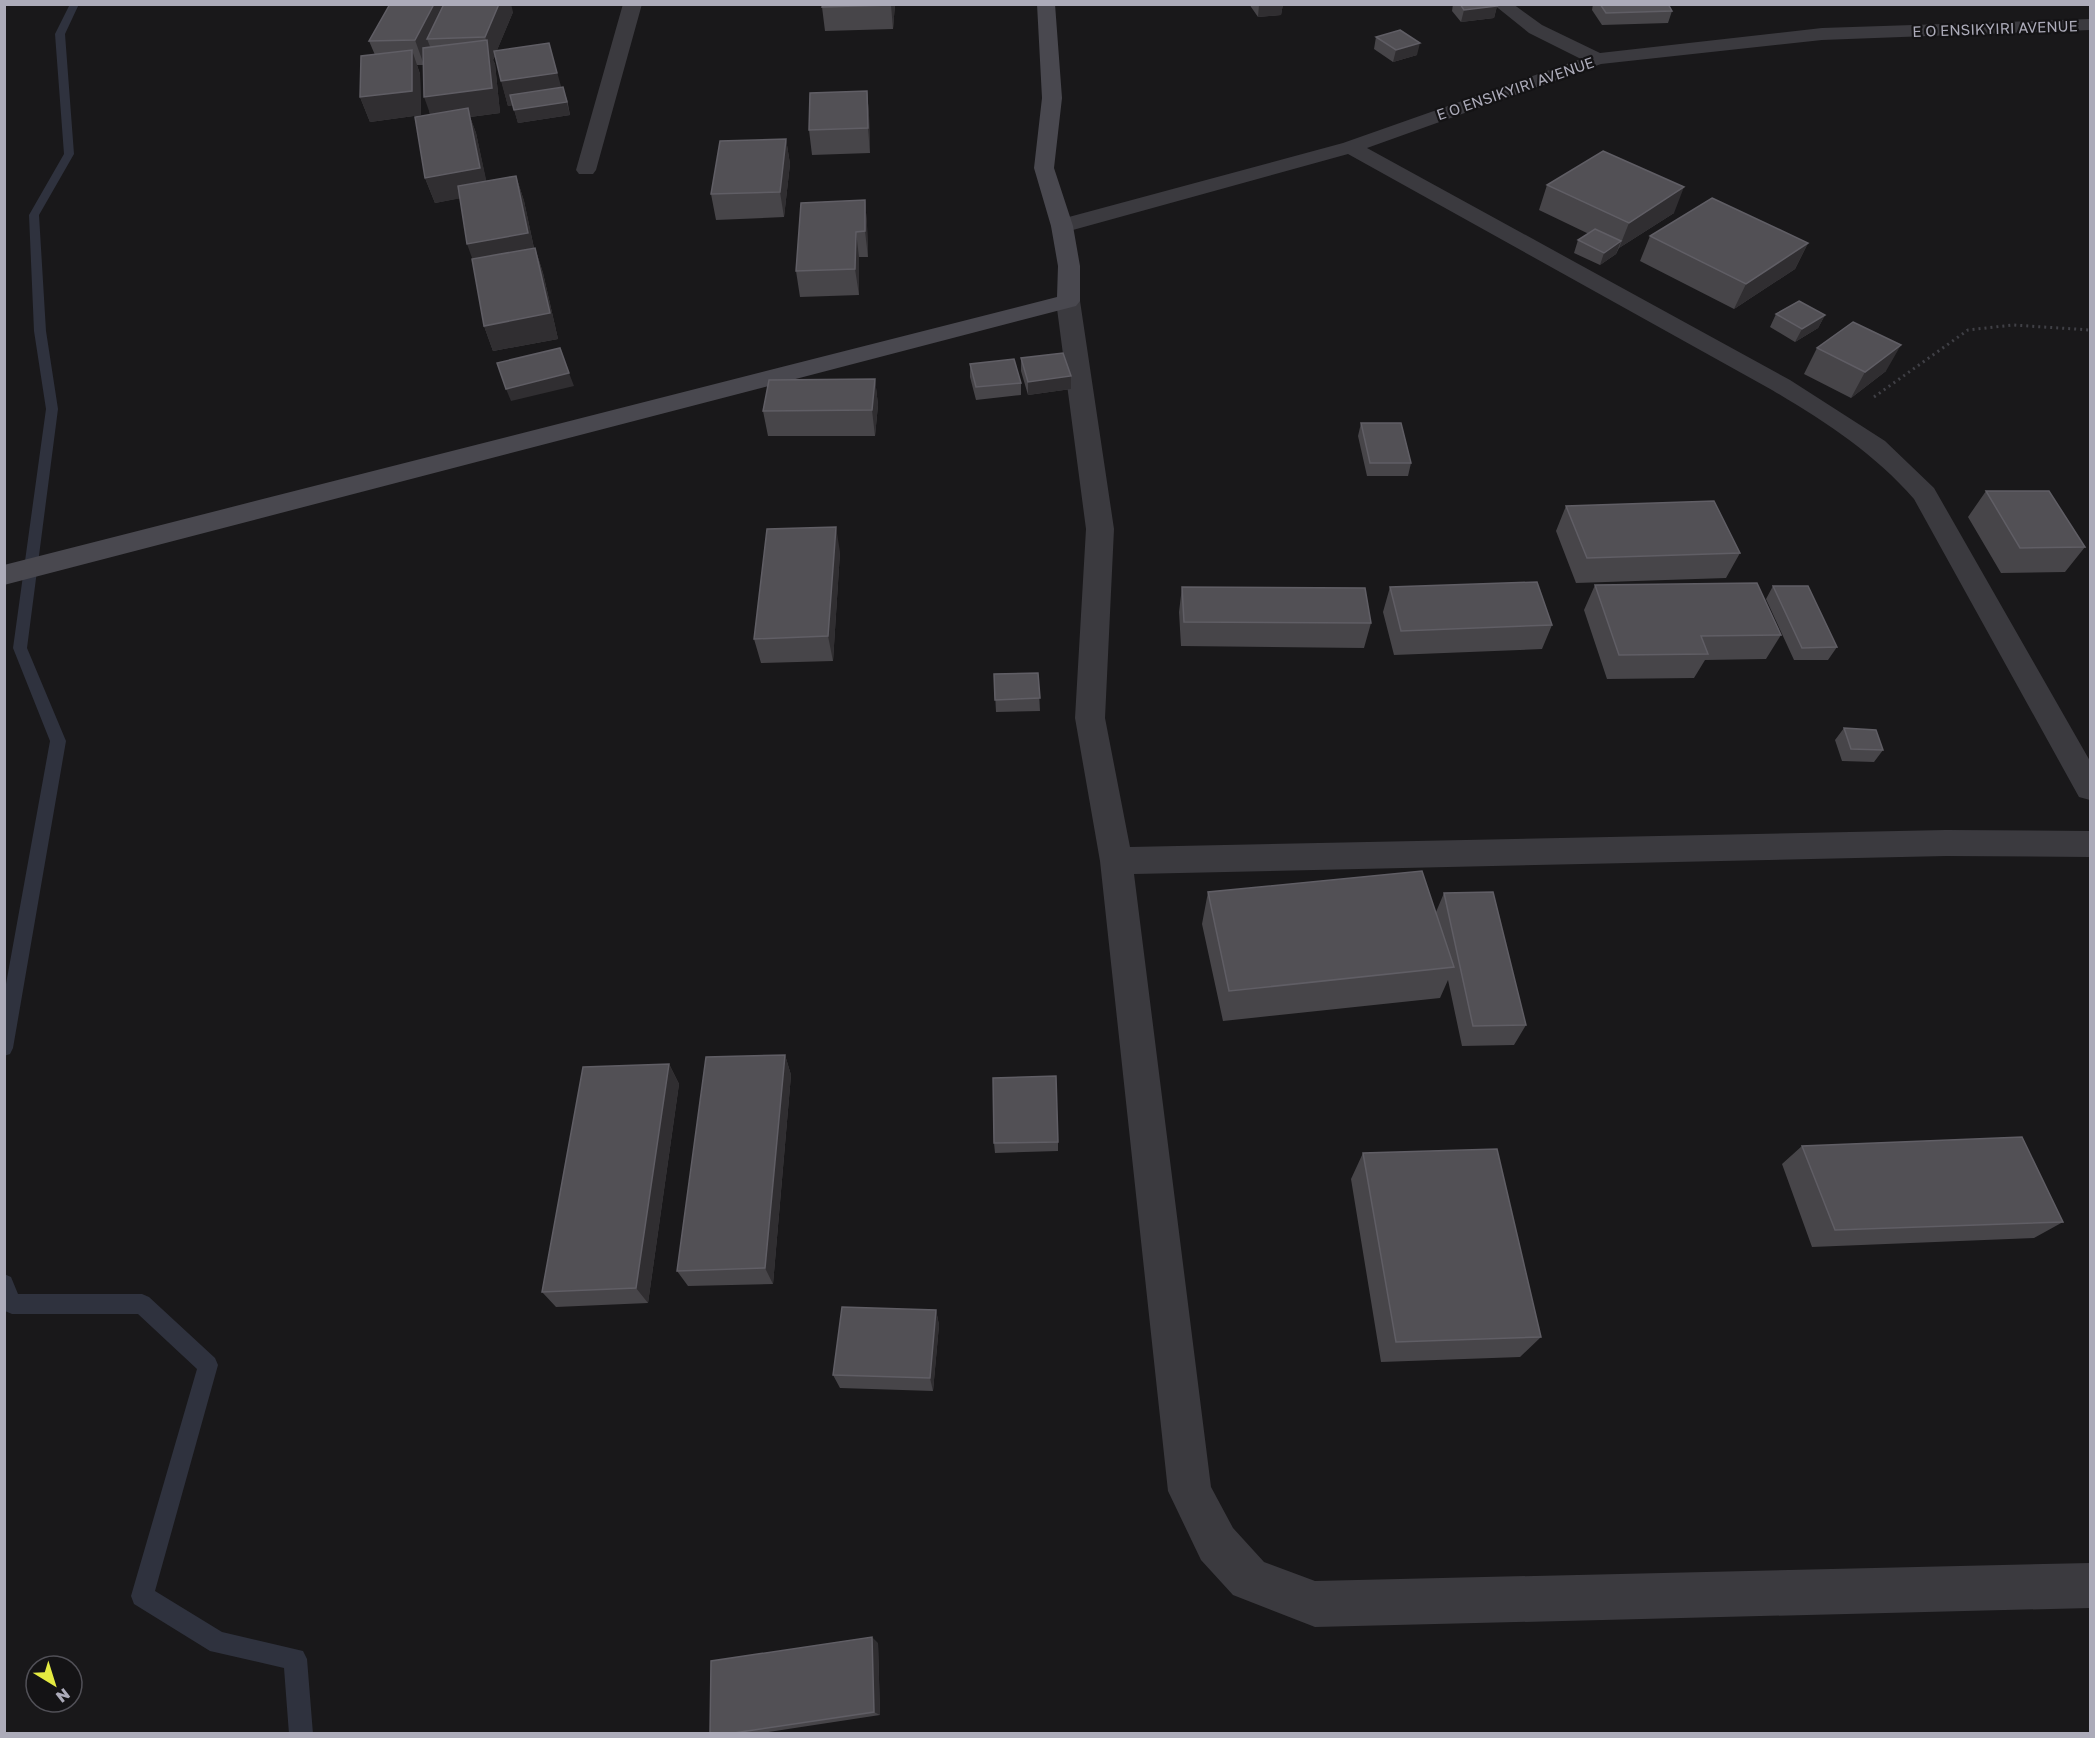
<svg xmlns="http://www.w3.org/2000/svg" width="2095" height="1738" font-family="'Golos Text',sans-serif">
<rect width="100%" height="100%" fill="#19181a"/>
<g fill="none" stroke-linecap="round" stroke-linejoin="round">
<path fill="#2f323e" fill-rule="evenodd" d="M70 4H79L65 34 74 154 39 215 46 331 58 409 27 648 66 741 13 1048 10 1054 4 1056V995L50 741 13 648 46 409 34 331 29 215 64 154 55 34Z
M4 1274 11 1277 18 1294H142L149 1297 215 1358 218 1365 155 1591 222 1632 303 1651 307 1659 313 1734H289L284 1668 210 1651 134 1604 131 1596 197 1369 138 1314H12L5 1311Z"/>
<path stroke="#404046" stroke-width="3" stroke-dasharray="2 4" stroke-linecap="butt" d="M1874 397 1968 330 2013 325 2090 330"/>
<path fill="#3b3a3f" fill-rule="evenodd" d="M623 4H642L596 170 593 174H579L576 170Z
M1493 4H1513L1542 25 1600 53 1822 28 2090 19V30L1822 40 1601 64 1367 148 1790 380 1885 441 1934 488 2090 761V800L2079 797 1914 499C1874 453 1824 421 1772 390L1348 154 1062 233 1054 231 1051 226 1054 221 1343 143 1581 59 1529 33Z
M1068 294 1076 296 1080 301 1114 529 1105 718 1130 847 1946 830 2090 831V857L1946 856 1134 874 1211 1487 1233 1528 1264 1562 1315 1581 2090 1563V1608L1315 1627 1233 1595 1201 1560 1168 1491 1100 861 1075 718 1086 529 1056 301 1060 296Z"/>
<path fill="#49484f" fill-rule="evenodd" d="M1037 4H1055L1062 98 1054 168 1073 226 1080 266V301L1076 306 4 585V565L1057 297 1058 266 1051 226 1034 168 1042 98Z"/>
</g>
<path fill="#474549" d="M895 4 893 29 825 31 822 7Z
M1249 4H1283L1281 15 1258 17Z
M1453 4H1495L1497 6 1494 18 1461 22 1452 11Z
M1593 4H1668L1672 11 1668 23 1602 25 1592 10Z
M513 12 497 50 561 87 567 99 570 115 518 123 513 105 508 106 495 56 493 60 495 64 500 113 470 117 476 133 486 181 516 176 524 201 534 248H535L543 273 558 339 493 351 484 326 473 259 460 198 435 203 425 178 430 115 423 65H417L420 74 421 115 370 122 360 97 375 55 369 41Z
M1376 37 1417 55 1393 62 1374 49Z
M867 91 869 115 870 153 812 155 809 130Z
M786 139 790 164 784 217 716 220 711 194Z
M1547 185 1674 213 1619 248 1616 254 1600 265 1574 253 1578 240 1589 234 1539 210Z
M865 200 867 225 868 257H859V295L800 297 796 271Z
M1650 236 1808 243 1795 269 1734 309 1640 261Z
M1776 314 1825 315 1818 328 1795 342 1770 327Z
M1817 348 1886 371 1851 398 1804 374Z
M1021 358 1071 389 1028 395 1021 371Z
M970 364 1021 383V395L976 400 970 377Z
M875 379 878 405 875 436H768L763 411Z
M1361 423 1411 463 1408 476H1367L1358 436Z
M1986 491 2085 547 2065 572 2001 573 1968 517Z
M1566 506 1740 553 1726 578 1576 583 1556 531Z
M840 552 833 661 761 663 754 639Z
M1595 585 1781 635 1766 659 1705 660 1694 678 1607 679 1584 610Z
M1773 586 1837 647 1828 660H1794L1766 599Z
M1182 587 1371 623 1364 648 1181 646 1179 612Z
M1390 587 1552 625 1542 649 1394 655 1383 612Z
M1038 673 1040 711 996 712 994 674Z
M1844 728 1883 750 1874 762 1842 761 1835 740Z
M1208 892 1436 912 1444 893 1526 1025 1514 1045 1462 1046 1448 980 1440 998 1223 1021 1202 924Z
M785 1055 791 1075 773 1284 688 1286 677 1271Z
M669 1064 679 1084 648 1303 556 1307 542 1292Z
M1058 1142V1151L995 1153 994 1143Z
M1802 1146 2063 1222 2034 1238 1812 1247 1782 1164Z
M1363 1153 1541 1337 1520 1357 1381 1362 1351 1179Z
M936 1310 939 1325 933 1391 840 1388 833 1375Z
M878 1643 880 1715 755 1734H710Z"/>
<path fill="#302e31" d="M434 4H448L427 39 431 49 424 65 415 40Z
M499 4H511L513 12 493 60 495 64 500 113 470 117 476 133 489 193 435 203 425 178 433 122 424 97 488 45 485 37Z
M891 4H895L893 29 891 5Z
M1267 4H1283L1281 15 1258 17 1259 5Z
M1497 6 1494 18 1461 22 1464 10Z
M549 43 564 97 508 106 501 81Z
M1420 43 1417 55 1393 62 1396 50Z
M412 50 420 74 421 115 370 122 360 97Z
M563 87 570 115 518 123 514 110Z
M867 91 869 115 870 153 868 128Z
M786 139 790 164 784 217 780 192Z
M516 176 524 201 536 258 476 269 467 244Z
M1684 187 1674 213 1619 248 1629 223Z
M865 200 867 225 868 257 865 231Z
M856 232 859 257V295L855 269Z
M1621 241 1616 254 1600 265 1604 253Z
M1808 243 1795 269 1734 309 1746 284Z
M535 248 543 273 558 339 493 351 484 326Z
M1825 315 1818 328 1795 342 1802 329Z
M1901 345 1886 371 1851 398 1865 372Z
M569 373 574 386 511 401 506 389Z
M1071 376V389L1028 395V382Z
M875 379 878 405 875 436 872 410Z
M836 527 840 552 833 661 828 636Z
M785 1055 791 1075 773 1284 765 1268Z
M669 1064 679 1084 648 1303 636 1288Z
M936 1310 939 1325 933 1391 930 1378Z
M872 1637 878 1643 880 1715 874 1712Z"/>
<path fill="#525055" stroke="#605e65" stroke-width="1.5" d="M390 4H434L415 40 369 41Z
M444 4H499L485 37 427 39Z
M823 4H891V5L822 7Z
M1460 4H1495L1497 6 1464 10Z
M1600 4H1668L1672 11 1606 13Z
M1400 30 1420 43 1396 50 1376 37Z
M487 40 492 88 424 97 423 48Z
M549 43 557 73 501 81 494 51Z
M412 50V91L360 97 361 56Z
M563 87 567 102 514 110 510 95Z
M867 91 868 128 809 130 810 93Z
M468 108 480 168 425 178 415 117Z
M786 139 780 192 711 194 720 141Z
M1603 151 1684 187 1629 223 1547 185Z
M516 176 528 233 467 244 458 186Z
M1712 198 1808 243 1746 284 1650 236Z
M865 200V231L856 232 855 269 796 271 801 203Z
M1595 229 1621 241 1604 253 1578 240Z
M535 248 550 313 484 326 472 259Z
M1799 301 1825 315 1802 329 1776 314Z
M1853 322 1901 345 1865 372 1817 348Z
M560 348 569 373 506 389 497 363Z
M1063 353 1071 376 1028 382 1021 358Z
M1014 359 1021 383 976 387 970 364Z
M875 379 872 410 763 411 769 380Z
M1361 423H1401L1411 463H1370Z
M1986 491H2049L2085 547 2020 548Z
M1714 501 1740 553 1587 558 1566 506Z
M836 527 828 636 754 639 767 529Z
M1537 582 1552 625 1401 631 1390 587Z
M1757 583 1781 635 1701 636 1708 654 1619 655 1595 585Z
M1773 586H1808L1837 647 1802 648Z
M1182 587 1365 588 1371 623 1184 622Z
M1038 673 1040 698 995 700 994 674Z
M1844 728 1876 730 1883 750 1851 749Z
M1422 871 1454 967 1229 991 1208 892Z
M1493 892 1526 1025 1473 1026 1444 893Z
M785 1055 765 1268 677 1271 706 1057Z
M669 1064 636 1288 542 1292 583 1067Z
M1056 1076 1058 1142 994 1143 993 1078Z
M2022 1137 2063 1222 1835 1230 1802 1146Z
M1497 1149 1541 1337 1396 1342 1363 1153Z
M842 1307 936 1310 930 1378 833 1375Z
M872 1637 874 1712 727 1734H710L711 1661Z"/>
<g text-anchor="middle" dominant-baseline="central" stroke-width="4.5" stroke-linejoin="round" paint-order="stroke">
<g font-size="15" fill="#acabb9" stroke="#141315">
<text transform="translate(1995 28) rotate(-2)">E O ENSIKYIRI AVENUE</text>
<text transform="translate(1515 88) rotate(-19)">E O ENSIKYIRI AVENUE</text>
</g>
</g>
<rect width="2095" height="1738" fill="none" stroke="#acabb9" stroke-width="12"/>
<g transform="translate(54 1684) rotate(142)"><circle r="28" fill="#141315" stroke="#515057" stroke-width="1.5"/>
<path d="M0-4.5L10 22L0 15L-10 22Z" fill="#e4ea41"/>
<text y="-9" font-size="16" font-weight="bold" text-anchor="middle" fill="#acabb9">N</text>
</g>
</svg>
